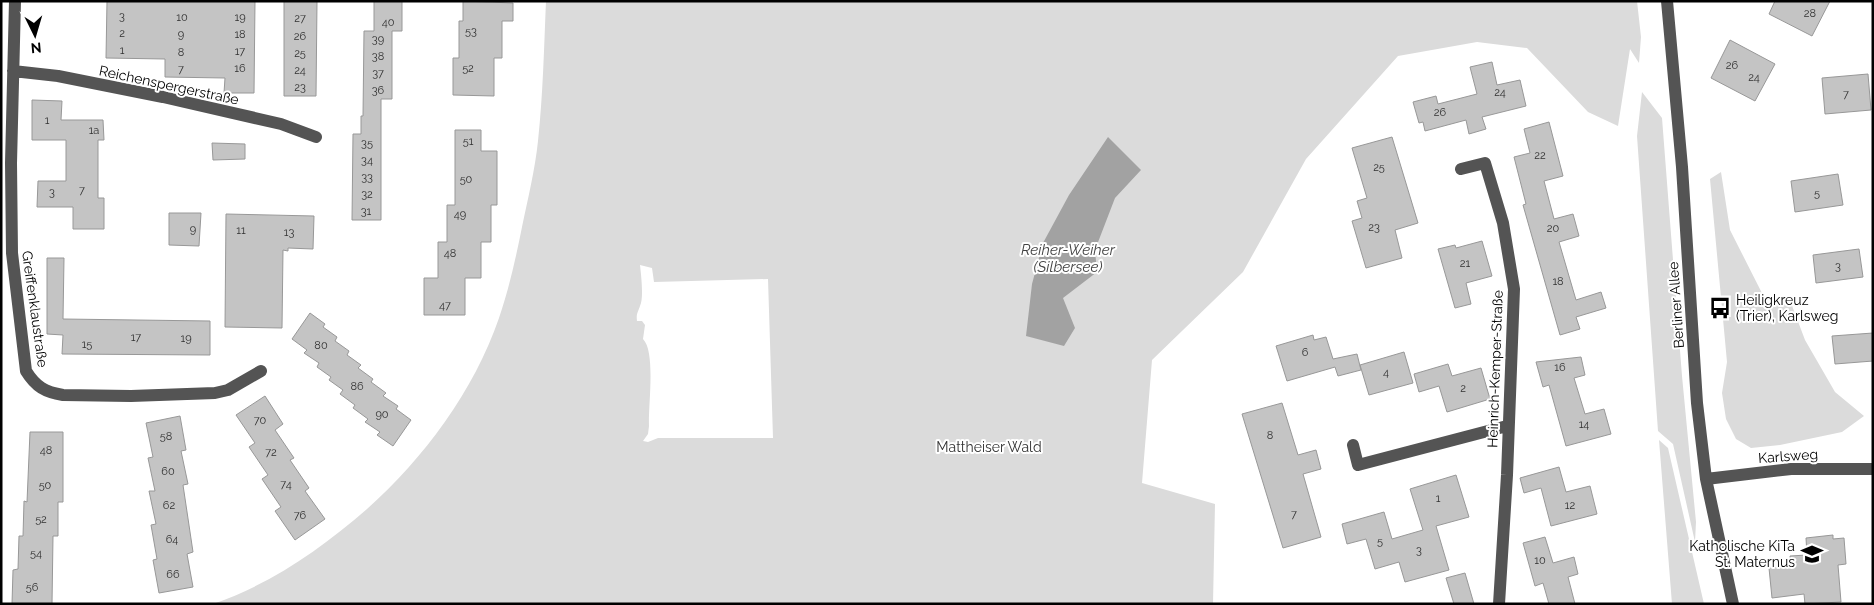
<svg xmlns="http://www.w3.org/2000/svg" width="1874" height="605" font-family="Raleway,sans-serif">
<rect width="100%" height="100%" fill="#fff"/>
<path fill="#dbdbdb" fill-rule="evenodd" d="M546 1H1637L1641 37 1639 63 1630 49 1618 126 1588 112 1527 48 1477 42 1398 56 1306 159 1243 272 1152 360 1142 483 1215 504 1213 604H213C271 584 321 549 367 509 424 458 474 391 499 318 509 289 516 257 522 227 528 198 535 170 538 141 543 95 544 48 546 1ZM640 265 652 268 654 282 768 279 773 438H658L648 442 643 441 648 434 649 426C648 406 656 352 643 339L645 325 642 321H637C636 314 638 312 640 306 644 298 641 274 640 265Z
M1642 92 1662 118 1682 376 1696 522 1695 542 1673 444 1658 431 1637 136Z
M1721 172 1730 230 1767 303H1791L1805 340 1835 392 1864 416 1842 432 1780 445 1751 448 1736 439 1726 419 1722 393 1727 362 1710 179Z
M1659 440 1668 448 1704 604H1672Z"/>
<path fill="#a2a2a2" d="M1108 137 1141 170 1115 198 1095 250 1097 272 1063 298 1075 328 1064 346 1026 336 1032 284 1043 243 1069 195Z"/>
<path fill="#c4c4c4" stroke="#989898" d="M107 1H255L254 93H224L225 78 165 77V59L106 58Z
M284 1H317L316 96H284Z
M374 1H402V31H392V99H381V220H352L353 134H361V116H363L364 31H374Z
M463 1 513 3V21H502V58H494V96L453 95V58H459V21H463Z
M1775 1H1830L1812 36 1769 14Z
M1730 40 1775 64 1755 101 1711 78Z
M1492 62 1497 85 1520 80 1526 106 1482 117 1486 129 1469 134 1466 120 1425 131 1423 122 1419 123 1413 102 1436 96 1438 104 1477 94 1470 67Z
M1868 74 1871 110 1825 114 1822 78Z
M32 100 62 101 61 120H103L104 140H98V198H104V229H73V207H37L38 181H66V140H32Z
M1549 122 1563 176 1544 181 1554 219 1573 214 1579 236 1559 242 1576 300 1601 292 1606 308 1576 317 1580 329 1560 335 1523 205 1526 204 1514 157 1530 153 1524 129Z
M455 130H481V151H497V205H491V242H481V278H465V315H424V278H438V242H447V205H455Z
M1392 137 1418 223 1395 230 1402 258 1366 268 1352 221 1362 218 1357 201 1367 198 1352 148Z
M212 143 245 144V159L213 160Z
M1838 174 1843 205 1795 212 1791 181Z
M169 213H201L199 246 169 245Z
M226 214 314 216 313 249 288 248V251L283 250 282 328 225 327Z
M1482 241 1492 276 1466 283 1471 304 1455 308 1438 249 1455 245 1456 248Z
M1859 249 1863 277 1816 283 1813 255Z
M47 258H64L63 319 210 321V355L62 354 63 335 47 334Z
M310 313 325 324 323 327 337 337 335 341 349 351 347 355 361 365 358 368 373 379 371 382 386 393 383 396 398 406 396 409 411 420 393 446 377 435 380 432 365 422 368 419 353 408 355 405 340 394 343 390 329 380 331 377 317 367 319 363 304 353 307 350 292 339Z
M1873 333V361L1835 364 1832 336Z
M1313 335 1314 340 1326 337 1333 359 1357 354 1361 370 1338 376 1335 367 1287 381 1276 346Z
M1404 352 1413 383 1369 395 1360 365Z
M1581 357 1585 375 1574 378 1585 414 1604 409 1611 434 1566 446 1549 385 1543 387 1536 362Z
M1448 364 1452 376 1481 368 1490 399 1447 412 1439 386 1419 392 1414 374Z
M265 396 283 424 275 430 294 458 290 460 309 488 305 491 325 519 295 540 275 511 281 507 262 479 268 475 249 447 255 443 236 415Z
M1282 403 1298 455 1316 450 1321 469 1303 474 1321 537 1283 548 1242 414Z
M180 416 186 450 181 451 188 484 183 485 193 552 187 554 193 587 159 593 153 560 157 559 151 525 156 524 149 491H155L148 458 153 457 146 423Z
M30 432H63V502H58V536H53L52 604H12L13 570 18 569 19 536H23L24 501 27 502Z
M1559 467 1566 492 1590 486 1597 514 1551 526 1541 488 1524 493 1520 478Z
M1456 475 1469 517 1436 526 1449 570 1405 582 1399 562 1375 569 1366 539 1347 544 1342 524 1384 512 1392 539 1423 530 1410 489Z
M1833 535V539L1844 538 1846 564 1838 565 1841 602 1805 604 1804 594 1772 598 1769 568 1791 566 1790 556 1807 555 1806 538Z
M1545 537 1553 563 1574 557 1578 574 1568 577 1575 604H1549L1543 583 1535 586 1523 543Z
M1465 573 1474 604H1454L1446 578Z"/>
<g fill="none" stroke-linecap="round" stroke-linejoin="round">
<path stroke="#545454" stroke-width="12" d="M15 1 11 163 12 253 26 371C36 387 45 392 63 395L131 396 215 393 228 390 261 371
M1667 1 1682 167 1697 403 1706 479 1733 604
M13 71 58 76 163 97 281 124 316 137
M1461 169 1485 163 1503 223 1514 289 1507 475 1499 604
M1353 445 1358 465 1507 426
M1706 479 1791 469H1873"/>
</g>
<defs>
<g id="bus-bare" transform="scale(1.725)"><path d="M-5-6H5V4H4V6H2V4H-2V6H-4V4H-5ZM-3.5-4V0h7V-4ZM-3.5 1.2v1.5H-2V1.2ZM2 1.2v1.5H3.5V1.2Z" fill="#000" stroke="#fff" stroke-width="2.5" paint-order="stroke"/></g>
<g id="school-bare" transform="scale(1.725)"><path d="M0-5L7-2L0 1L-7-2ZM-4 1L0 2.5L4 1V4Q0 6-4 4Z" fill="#000" stroke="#fff" stroke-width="2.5" paint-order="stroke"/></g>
</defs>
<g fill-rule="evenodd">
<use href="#bus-bare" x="1720" y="308"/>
<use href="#school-bare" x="1812" y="554"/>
</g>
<g text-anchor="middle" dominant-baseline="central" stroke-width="4" stroke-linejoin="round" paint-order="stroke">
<g font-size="11" fill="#313131">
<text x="1810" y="13">28</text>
<text x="122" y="16">3</text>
<text x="182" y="17">10</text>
<text x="240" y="17">19</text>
<text x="300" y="18">27</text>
<text x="388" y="22">40</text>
<text x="471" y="31">53</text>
<text x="122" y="33">2</text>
<text x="181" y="34">9</text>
<text x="240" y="34">18</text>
<text x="300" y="36">26</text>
<text x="378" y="39">39</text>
<text x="122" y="50">1</text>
<text x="240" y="51">17</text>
<text x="181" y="52">8</text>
<text x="300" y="53">25</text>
<text x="378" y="56">38</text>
<text x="1732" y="65">26</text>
<text x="240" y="68">16</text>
<text x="468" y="68">52</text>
<text x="181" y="69">7</text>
<text x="300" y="70">24</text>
<text x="378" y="73">37</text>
<text x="1754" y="77">24</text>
<text x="300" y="87">23</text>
<text x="378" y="90">36</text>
<text x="1500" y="92">24</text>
<text x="1846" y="94">7</text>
<text x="1440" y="112">26</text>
<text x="47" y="120">1</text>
<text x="94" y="130">1a</text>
<text x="468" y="141">51</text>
<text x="367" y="143">35</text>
<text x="1540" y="155">22</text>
<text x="367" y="160">34</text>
<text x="1379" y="167">25</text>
<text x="367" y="177">33</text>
<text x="466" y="179">50</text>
<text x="82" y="190">7</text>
<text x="52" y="192">3</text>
<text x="1817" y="193">5</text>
<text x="367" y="194">32</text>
<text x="366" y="211">31</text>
<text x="460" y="214">49</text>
<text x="1374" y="227">23</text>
<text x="1553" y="228">20</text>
<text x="193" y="229">9</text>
<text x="241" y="230">11</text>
<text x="289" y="232">13</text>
<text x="450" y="253">48</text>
<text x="1465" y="263">21</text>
<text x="1838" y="266">3</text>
<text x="1558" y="281">18</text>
<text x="445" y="305">47</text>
<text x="136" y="337">17</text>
<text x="186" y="338">19</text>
<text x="87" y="344">15</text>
<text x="321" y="345">80</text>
<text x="1305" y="352">6</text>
<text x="1560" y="367">16</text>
<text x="1386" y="372">4</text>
<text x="357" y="386">86</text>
<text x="1463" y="388">2</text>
<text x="382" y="414">90</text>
<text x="260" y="420">70</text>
<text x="1584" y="424">14</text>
<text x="1270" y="435">8</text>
<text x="166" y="436">58</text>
<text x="46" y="450">48</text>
<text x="271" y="452">72</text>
<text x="168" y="471">60</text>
<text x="286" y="484">74</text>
<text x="45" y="485">50</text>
<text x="1438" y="498">1</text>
<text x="169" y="505">62</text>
<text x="1570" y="505">12</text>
<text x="1294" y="514">7</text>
<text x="300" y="515">76</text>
<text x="41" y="519">52</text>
<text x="172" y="539">64</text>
<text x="1380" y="541">5</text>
<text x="1419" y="550">3</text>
<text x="36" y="553">54</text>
<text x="1540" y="560">10</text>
<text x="173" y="574">66</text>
<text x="32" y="587">56</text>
</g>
<g font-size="14" fill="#000" stroke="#fff">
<text transform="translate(169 85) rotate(12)">Reichenspergerstraße</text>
<text transform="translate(1676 305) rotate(-94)">Berliner Allee</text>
<text transform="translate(35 309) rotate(82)">Greiffenklaustraße</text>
<text transform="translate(1495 369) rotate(-88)">Heinrich-Kemper-Straße</text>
<text transform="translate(1788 456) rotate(-4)">Karlsweg</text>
</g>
<g font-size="14" fill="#000" stroke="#fff" text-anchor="start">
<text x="1736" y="300">Heiligkreuz<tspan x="1736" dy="16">(Trier), Karlsweg</tspan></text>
<text x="1795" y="546" text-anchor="end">Katholische KiTa<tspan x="1795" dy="16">St. Maternus</tspan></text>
</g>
<g font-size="14" fill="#323232" stroke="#fff">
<text x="989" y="447">Mattheiser Wald</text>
</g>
<g font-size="15" font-style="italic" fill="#434343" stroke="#fff">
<text x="1068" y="250">Reiher-Weiher<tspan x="1068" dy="17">(Silbersee)</tspan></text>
</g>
</g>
<rect width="1874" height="605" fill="none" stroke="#000000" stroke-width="5"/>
<g transform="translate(35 35) rotate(175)" stroke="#ffffff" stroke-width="4" paint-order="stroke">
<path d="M0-4L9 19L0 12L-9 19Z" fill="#000000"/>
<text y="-8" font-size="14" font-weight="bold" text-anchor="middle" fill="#000000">N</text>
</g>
</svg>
